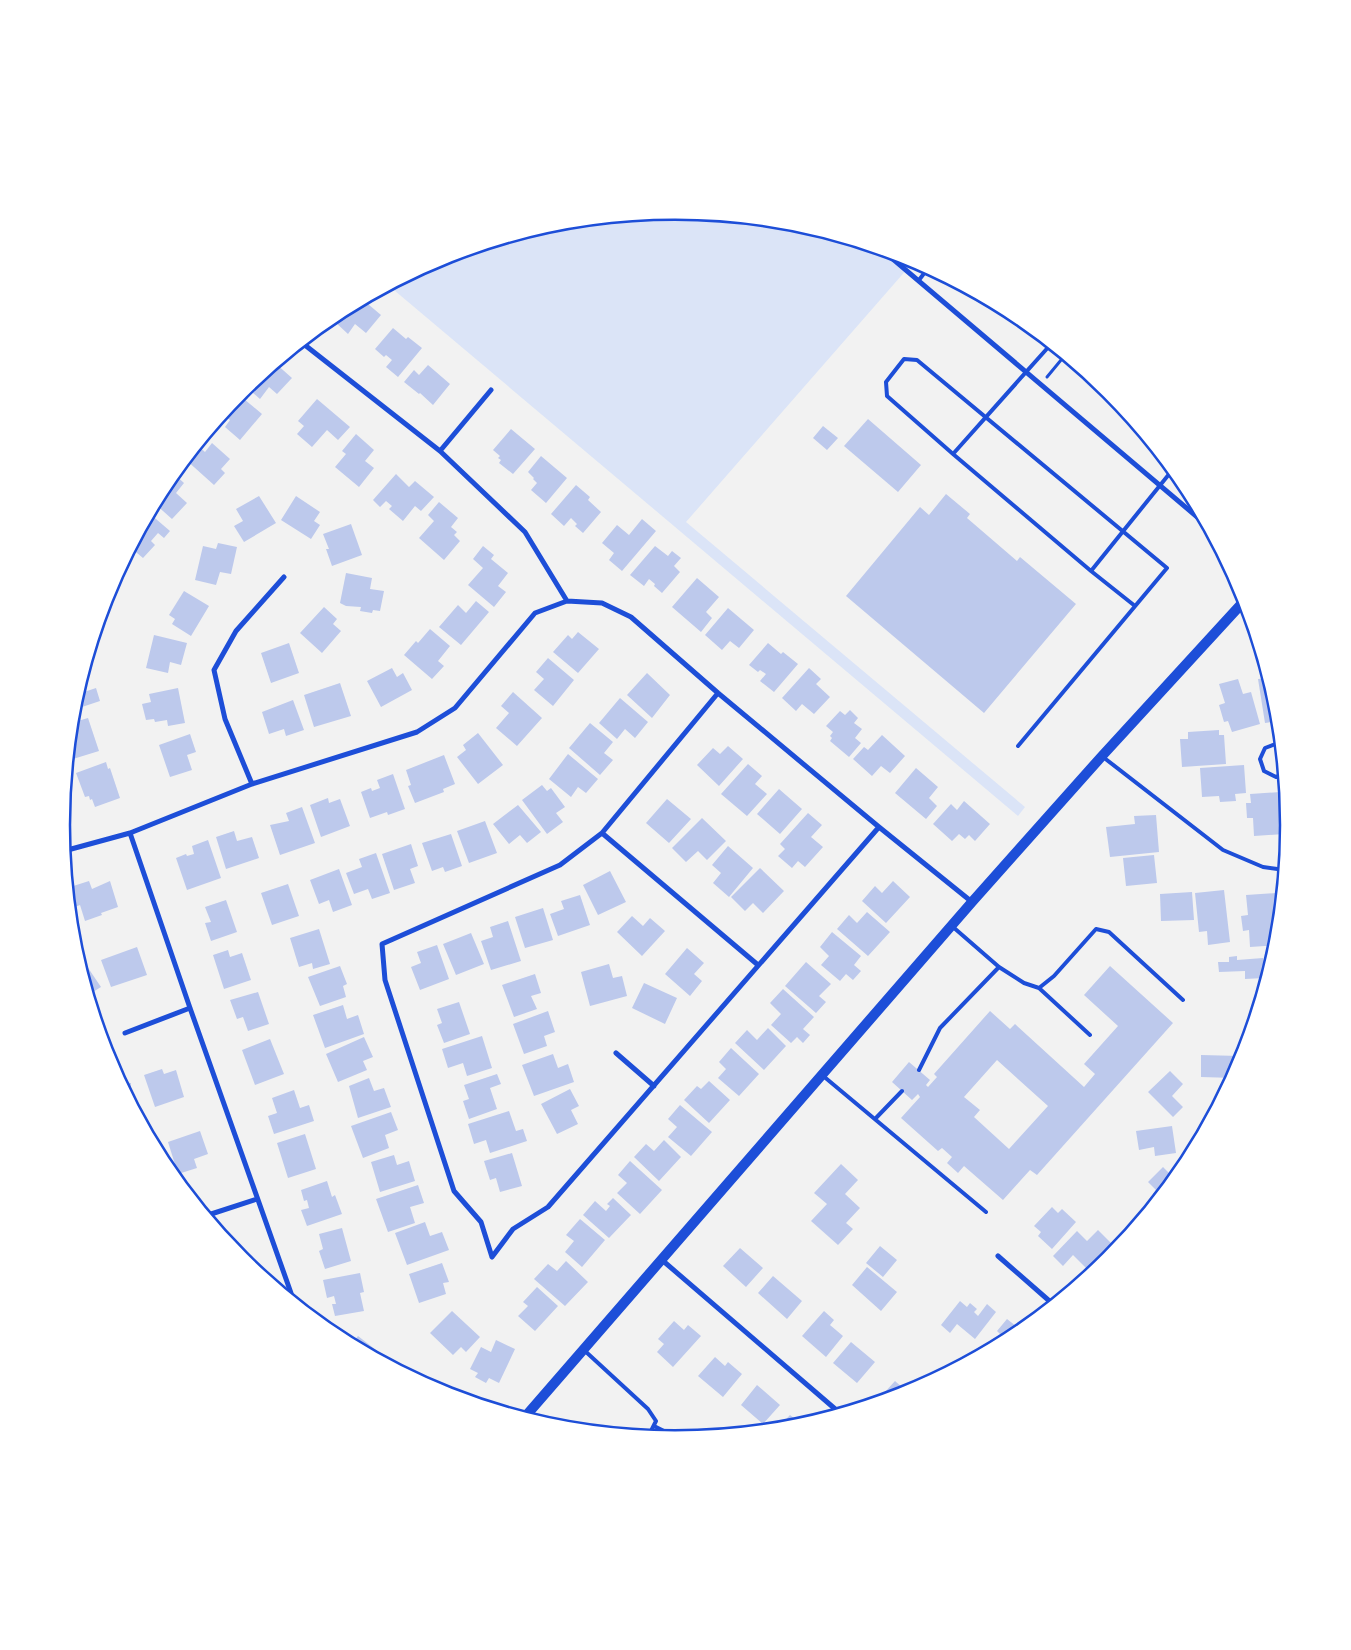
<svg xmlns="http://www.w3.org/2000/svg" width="1351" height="1650" font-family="'Exo 2',sans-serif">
<rect width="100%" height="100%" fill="#f2f2f2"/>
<path fill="#dbe4f7" d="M676 211 796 223 915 260 686 522 1025 807 1018 816 388 285 441 257 556 223Z"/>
<path fill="#bdc9ec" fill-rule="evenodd" d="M362 299 381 315 366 333 355 324 348 334 334 321 344 309Z
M393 328 406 339 408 337 422 348 398 377 386 367 392 360 386 355 384 357 375 349Z
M275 363 292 378 277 394 269 387 260 399 246 387Z
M428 365 450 384 433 405 420 393 419 394 404 382 414 370 419 375Z
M238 394 262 414 240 440 225 427 230 420 227 418 231 413 226 409Z
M317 399 350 427 338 440 327 430 312 447 297 434 304 426 298 421Z
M868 419 921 465 898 492 844 446Z
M823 426 838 438 827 450 813 438Z
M511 429 535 449 513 474 499 463 501 460 498 458 500 456 493 450Z
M356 434 374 450 365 461 374 468 359 487 335 467 346 454 342 451Z
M212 443 230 459 221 469 225 473 214 485 185 459 197 445 205 452Z
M541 456 567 478 546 503 531 490 537 483 533 479 534 478 528 472Z
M173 473 184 483 176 493 187 503 172 519 154 503 165 484Z
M396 474 409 487 415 481 434 497 421 511 415 506 403 521 389 509 392 506 386 501 380 507 373 500Z
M576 485 590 497 588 500 601 512 583 533 575 526 577 524 571 518 564 526 551 514Z
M946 494 970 514 967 518 1017 561 1020 557 1076 604 984 713 846 596 920 507 929 515Z
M259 496 276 523 244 542 234 526 243 521 236 509Z
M296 496 320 512 314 521 320 525 311 539 281 520Z
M439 502 458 518 451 527 457 532 454 535 460 541 444 560 419 538 434 521 428 515Z
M149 513 170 531 164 538 158 533 151 541 155 545 143 558 131 548Z
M642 519 656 531 622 571 609 560 614 553 602 543 617 525 629 535Z
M351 524 362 555 332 566 326 549H329L323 534Z
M218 543 237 547 231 574 220 572 216 585 195 580 203 546 216 549Z
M483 546 494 555 491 559 508 573 498 586 506 592 494 607 468 585 483 568 473 559Z
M655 546 668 556 672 551 681 558 674 566 680 572 662 593 654 586 655 584 649 579 644 586 630 575Z
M346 573 372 578 370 589 384 591 380 611 373 610 372 613 360 611 361 607 346 606 340 603Z
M697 578 719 597 706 612 712 618 701 632 672 607Z
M184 591 209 606 191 636 172 624 175 619 169 615Z
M476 601 489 612 461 645 439 627 458 605 466 613Z
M324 607 337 619 333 624 341 631 322 653 300 633Z
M728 608 754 630 739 648 730 641 722 650 705 635Z
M430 629 450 646 438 661 444 666 432 679 404 655 416 641 418 643Z
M578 632 599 649 578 673 553 652 568 635 572 639Z
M154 635 187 643 181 665 170 662 168 673 146 668Z
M289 643 299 673 271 683 261 653Z
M768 643 781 654 783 652 798 664 774 692 760 681 766 674 760 670 758 672 749 665Z
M548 658 574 680 553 706 534 690 544 679 536 672Z
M392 668 397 677 403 673 412 690 381 707 367 681Z
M809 668 821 679 816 684 830 697 814 714 802 704 796 711 782 698Z
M647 673 670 695 652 718 627 695Z
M1270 678 1278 705 1279 721 1265 723 1258 679Z
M1238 679 1243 694 1251 692 1260 724 1232 732 1228 721 1224 722 1219 705 1225 703 1219 684Z
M81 680 84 692 96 688 100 701 73 710Z
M340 683 351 716 314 727 304 695Z
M178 688 185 723 168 726 167 720 155 722 154 719 146 720 142 704 151 702 149 694Z
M513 692 542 718 517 746 496 728 509 713 501 706Z
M620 698 648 722 635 738 625 729 617 739 599 723Z
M293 700 304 730 286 736 284 729 269 734 262 712Z
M850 710 858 718 854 723 862 729 855 738 861 743 849 757 830 741 832 738 830 736 833 732 826 726 840 711 845 715Z
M88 718 99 751 73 759 69 748 71 723Z
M590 723 613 742 604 753 613 760 600 775 569 748Z
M1219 730V735H1224L1226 764 1182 767 1180 739H1188V732Z
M478 733 503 765 478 784 457 757 466 750 463 745Z
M190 734 196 752 187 755 192 770 170 777 159 745Z
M882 735 905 756 890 773 881 766 872 776 853 759 864 747 868 750Z
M728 746 743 759 719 786 697 765 713 748 720 754Z
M568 754 598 779 586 793 578 787 571 797 549 779Z
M444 755 455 784 443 789 444 792 415 803 408 786 411 785 406 770Z
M106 762 108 769 110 768 120 798 95 807 92 799 90 800 89 796 85 797 76 773Z
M748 764 762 776 755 784 767 794 747 816 721 794Z
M1244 765 1246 793 1235 794 1236 801 1220 802 1219 796 1202 797 1200 768Z
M916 768 938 787 929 798 937 806 926 819 895 793Z
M393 774 405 809 388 815 387 812 370 818 361 792 371 788 372 791 380 788 377 780Z
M542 785 547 791 551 788 565 807 556 813 563 822 547 834 522 800Z
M1280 788H1286L1289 816H1283Z
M779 789 802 809 780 834 757 814Z
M1280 792 1284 834 1254 836 1253 818H1247L1246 803H1251L1250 794Z
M328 798 329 803 340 799 350 826 321 837 310 805Z
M667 799 691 819 669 843 646 823Z
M964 801 990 824 975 841 969 835 965 839 959 834 952 841 933 824 951 804 957 810Z
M518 805 541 832 527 843 520 835 509 844 493 824Z
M302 807 315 843 280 855 270 825 289 821 286 813Z
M808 813 822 825 811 837 823 847 805 867 798 861 792 868 778 856 785 849 780 844Z
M1156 815 1159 852 1110 857 1106 827 1135 824 1134 816Z
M702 818 726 841 707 860 698 851 686 862 672 848Z
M485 821 497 853 469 863 457 831Z
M234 831 237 841 252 837 259 858 226 869 216 837Z
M451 834 462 866 445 872 443 867 432 871 422 843Z
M208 840 221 878 187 890 176 858 186 854 187 856 194 854 192 846Z
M411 844 418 866 410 869 415 883 394 890 382 854Z
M728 846 753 868 729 897 713 883 721 873 712 865Z
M376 853 390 893 372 899 368 889 354 894 346 873 362 867 359 859Z
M1154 855 1157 883 1126 886 1123 858Z
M760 868 784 891 763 913 753 903 745 911 731 897Z
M339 869 352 905 333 912 329 900 319 904 310 880Z
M610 871 626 902 598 915 583 885Z
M89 881 92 889 110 881 118 907 101 913 102 915 85 921 80 905 72 908 67 888Z
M893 881 910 897 886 923 862 901 875 886 882 893Z
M288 884 299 916 272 925 261 893Z
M1224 890 1230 942 1208 945 1207 931 1199 932 1195 893Z
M1192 892 1194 920 1161 921 1160 894Z
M1276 893 1279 930 1278 945 1250 947 1249 930 1243 931 1241 916 1248 915 1246 895Z
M580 895 590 925 558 936 550 914 564 909 561 901Z
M226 900 237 932 211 941 205 923 211 922 205 907Z
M543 908 553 940 525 948 515 917Z
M867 912 890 932 868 956 837 929 849 915 857 923Z
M632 916 643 926 650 918 665 931 642 956 617 932Z
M508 921 521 961 491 970 481 941 493 937 490 927Z
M319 929 330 964 313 969 312 963 299 967 290 938Z
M832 932 861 956 854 965 861 971 853 980 846 974 840 981 821 965 829 956 820 947Z
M471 933 484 964 456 975 443 944Z
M437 945 449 979 420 990 411 967 421 963 417 952Z
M137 947 147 975 111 987 101 960Z
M687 948 704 963 694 974 702 981 690 996 665 974Z
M228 950 230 957 242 953 251 980 224 989 213 955Z
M80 956 101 987 88 995 77 958Z
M1237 956V960L1263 958 1264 978 1245 979V971L1219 972 1218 962H1229V957Z
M806 962 831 984 819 996 826 1002 816 1013 785 986Z
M609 964 613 978 622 976 627 996 590 1006 581 972Z
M340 966 347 984 343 986 346 997 320 1006 308 977Z
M1110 966 1173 1023 1037 1175 1030 1170 1003 1200 964 1166 958 1173 947 1163 952 1157 942 1148 938 1151 901 1118 920 1097 918 1094 912 1100 892 1082 909 1062 930 1080 926 1085 928 1087 937 1077 934 1074 990 1011 1010 1029 1015 1024 1084 1087 1095 1074 1084 1064 1118 1026 1084 995ZM997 1060 1048 1106 1009 1149 974 1117 980 1110 964 1097Z
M535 974 541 993 531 996 537 1009 514 1017 502 985Z
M644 983 677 998 665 1024 632 1008Z
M783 989 814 1017 803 1029 810 1035 803 1043 797 1037 791 1043 771 1025 781 1014 770 1003Z
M258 992 269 1024 248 1031 243 1017 237 1019 230 1000Z
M459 1002 470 1034 444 1043 437 1025 442 1023 437 1009Z
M343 1005 347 1019 358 1015 364 1034 325 1048 313 1015Z
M548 1011 555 1032 544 1036 547 1046 524 1054 513 1024Z
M768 1028 786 1046 764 1070 735 1043 747 1030 757 1040Z
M482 1036 492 1068 467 1076 463 1063 448 1068 442 1049Z
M364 1037 373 1057 363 1061 367 1070 338 1082 326 1054Z
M270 1039 284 1074 255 1085 242 1050Z
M731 1048 759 1074 739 1096 718 1078 726 1069 719 1062Z
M553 1054 558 1068 568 1064 574 1082 534 1096 522 1065Z
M1201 1055 1240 1056V1066L1234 1078 1201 1077Z
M162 1069 164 1074 176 1070 184 1097 155 1107 144 1075Z
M1170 1071 1183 1084 1172 1096 1183 1107 1173 1117 1148 1092Z
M497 1074 501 1084 490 1088 497 1109 469 1119 463 1101 469 1099 464 1085Z
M369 1078 374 1091 384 1088 391 1107 358 1118 349 1086Z
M709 1081 730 1100 709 1123 684 1100 697 1086 701 1089Z
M120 1082 131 1083 130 1102Z
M570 1089 579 1106 571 1110 578 1124 557 1134 541 1104Z
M294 1090 300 1108 309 1105 314 1121 274 1134 268 1116 277 1113 272 1098Z
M680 1105 712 1132 691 1156 668 1137 677 1127 668 1119Z
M509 1111 516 1131 523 1129 527 1141 490 1153 486 1140 474 1144 468 1124Z
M391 1112 398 1130 385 1135 389 1148 363 1158 351 1126Z
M1172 1126 1176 1153 1155 1156 1154 1147 1139 1150 1136 1131Z
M200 1131 208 1154 194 1159 197 1168 178 1174 168 1142Z
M305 1134 316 1169 288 1178 277 1143Z
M664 1140 681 1157 659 1181 634 1157 646 1144 654 1151Z
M512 1153 522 1186 500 1192 496 1178 490 1180 484 1161Z
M394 1155 397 1165 409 1161 415 1181 380 1192 371 1162Z
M630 1161 662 1190 640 1214 617 1193 627 1183 618 1175Z
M841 1164 858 1180 845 1194 860 1208 846 1223 853 1229 838 1245 811 1221 827 1204 814 1193Z
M1163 1167 1175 1179 1159 1200 1153 1194 1156 1190 1148 1182Z
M327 1181 332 1197 335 1195 342 1214 307 1226 301 1210 309 1208 307 1200 304 1201 301 1190Z
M418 1185 424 1203 410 1207 415 1223 388 1232 376 1199Z
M613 1198 631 1215 609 1238 583 1215 595 1201 606 1211 610 1206 607 1204Z
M1052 1207 1058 1213 1062 1209 1076 1222 1052 1249 1038 1236 1041 1232 1034 1226Z
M580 1219 605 1240 582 1267 565 1252 574 1241 566 1235Z
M425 1222 430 1236 442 1232 449 1250 407 1265 395 1233Z
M342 1228 351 1261 325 1269 319 1251 323 1249 319 1234Z
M1098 1230 1114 1246 1089 1271 1073 1255 1063 1266 1053 1256 1077 1231 1087 1241Z
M880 1246 897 1260 883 1277 866 1263Z
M740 1248 763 1268 746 1287 723 1266Z
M566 1261 588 1282 565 1306 534 1279 548 1264 557 1271Z
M442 1263 449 1282 443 1283 446 1294 419 1303 409 1274Z
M867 1267 897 1292 881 1311 852 1285Z
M360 1273 364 1292 360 1293 364 1311 335 1316 332 1304H336L334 1296 327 1298 323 1280Z
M773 1276 802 1301 787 1319 758 1293Z
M537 1287 558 1306 535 1331 518 1316 528 1306 523 1302Z
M960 1301 967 1307 970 1303 977 1309 974 1312 978 1316 987 1304 996 1312 975 1339 957 1324 950 1333 941 1325Z
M452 1311 480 1337 466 1352 461 1347 453 1355 430 1333Z
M824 1311 834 1320 830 1325 843 1336 826 1357 802 1336Z
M1007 1319 1022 1331 988 1351 1001 1335 997 1331Z
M674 1321 684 1330 688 1325 701 1336 673 1367 657 1352 664 1344 658 1339Z
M358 1336 385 1357 382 1361 351 1345Z
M496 1340 515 1349 499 1383 489 1378 486 1383 475 1377 478 1373 470 1369 481 1347 491 1352Z
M851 1342 875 1362 857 1383 833 1363Z
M715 1357 725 1366 728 1362 742 1374 723 1397 698 1376Z
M895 1381 904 1389 900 1393 903 1395 875 1403Z
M757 1385 780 1405 763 1424 741 1405Z
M790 1415 802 1425 777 1429Z"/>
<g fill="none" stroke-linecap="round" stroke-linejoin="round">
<path stroke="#1d4ed8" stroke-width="3" d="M1047 377 1066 354"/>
<path stroke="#1d4ed8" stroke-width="4" d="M919 280 929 267
M1052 343 953 454 1091 571 1174 468
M953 454 887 396 886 382 904 359 917 360 1167 568 1018 746
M1091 571 1135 606
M1282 745 1278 743 1265 748 1260 759 1264 771 1276 777 1285 774
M1103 757 1223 850 1263 867 1285 870
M999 967 1024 983 1039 988 1054 976 1096 929 1109 932 1183 1000
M1039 988 1090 1035
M919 1070 940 1028 999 967 953 927
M822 1075 986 1212
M875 1119 902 1091
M585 1351 648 1409 656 1421 648 1437
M654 1426 680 1439"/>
<path stroke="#1d4ed8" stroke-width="5" d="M881 249 1209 527
M301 342 440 451 525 532 567 601 602 603 631 617 718 693 879 827 972 902
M440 451 491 390
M252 784 225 719 214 670 236 631 284 577
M62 831 69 849
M130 833 190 1008 291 1293 290 1300
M602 833 758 965
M64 851 130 833 252 784 417 732 455 708 535 613 567 601
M125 1033 190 1008
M616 1053 654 1086
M205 1216 257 1199
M998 1256 1054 1305
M492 1257 481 1222 454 1191 385 980 382 944 560 865 602 833 718 693
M492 1257 513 1229 548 1207 879 827
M662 1260 841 1414"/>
<path stroke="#1d4ed8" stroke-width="10" d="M524 1418 972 902 1102 756 1246 599"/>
</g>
<path d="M0 0H1351V1650H0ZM70 825a605 605 0 1 1 1210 0a605 605 0 1 1-1210 0Z" fill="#fff" fill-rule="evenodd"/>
<path fill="none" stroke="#1d4ed8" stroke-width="2.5" d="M70 825a605 605 0 1 1 1210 0a605 605 0 1 1-1210 0Z"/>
</svg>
